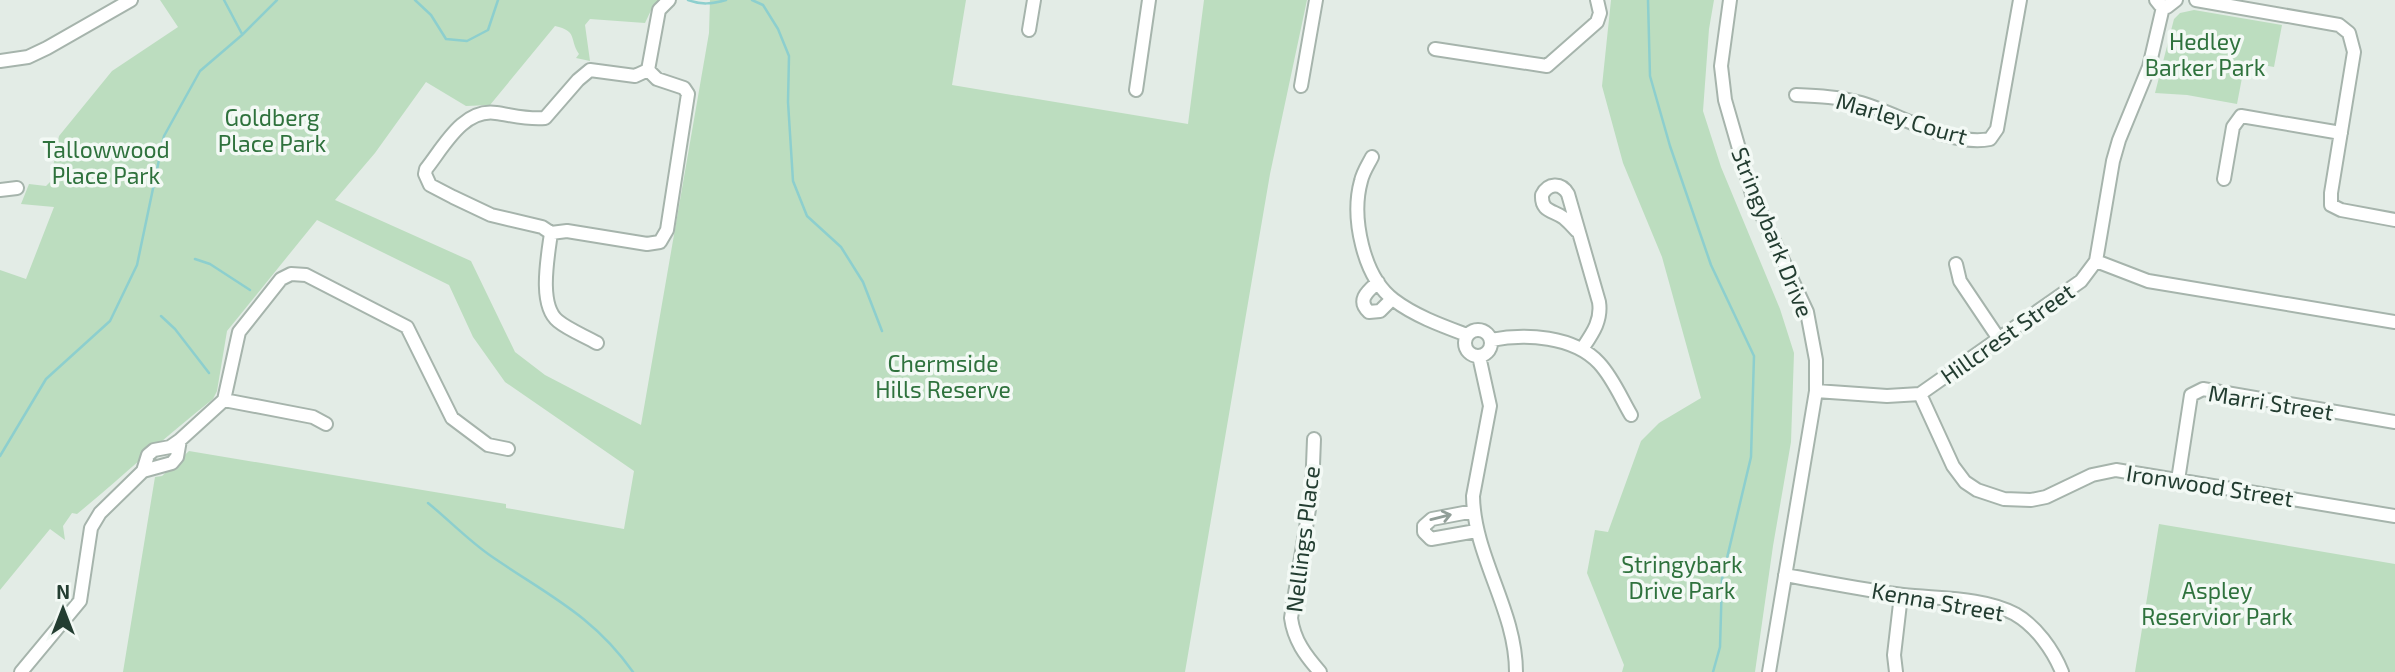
<svg xmlns="http://www.w3.org/2000/svg" width="2395" height="672" font-family="'Exo 2',sans-serif">
<rect width="100%" height="100%" fill="#e3ece6"/>
<path fill="#bcddbf" d="M160 0H659L653 6 645 23 590 19 585 25 590 61 576 58 579 54C569 39 578 31 555 26L490 105 466 106 426 82 375 153 335 200 471 261 515 352 545 375 641 425 709 33 710 0H966L952 85 1188 124 1204 0H1307L1270 174 1185 672H123L155 477 162 476 189 451 506 504V508L624 529 634 471 505 382 473 337 449 285 317 220 227 331 217 391 213 399C166 436 123 476 77 514L72 513 63 526 65 540 50 529 0 590V270L26 279 54 207 21 204 29 184 46 186 50 182 59 136 112 71 178 27Z
M1611 0H1714L1709 29 1703 111 1721 167 1780 309 1794 353 1791 442 1773 546 1755 672H1622L1624 665 1587 573 1595 530 1608 532 1641 441 1659 423 1701 398 1662 257 1623 163 1602 86Z
M2194 10 2282 25 2274 67 2245 62 2237 104 2187 95 2155 93 2174 19 2180 13Z
M2159 524 2395 564V672H2135Z"/>
<g fill="none" stroke-linecap="round" stroke-linejoin="round">
<path stroke="#8dcfce" stroke-width="2.5" d="M224 0 242 34
M415 0 431 15 446 39 467 41 488 30 498 0
M688 0C701 5 712 4 726 0
M752 0 763 5 778 29 789 56 788 102 793 181 807 216 841 247 863 282 882 331
M1648 0 1650 76 1670 146 1711 265 1754 356 1751 457 1722 579 1720 647 1713 672
M195 259 210 264 250 290
M161 316 175 329 209 373
M0 456 46 379 110 321 137 265 164 136 200 71 242 35 277 0
M428 503C449 520 469 541 491 556 546 594 593 615 633 672"/>
<g stroke="#a6b4ac" stroke-width="16">
<path id="minor" d="M1730 0 1721 66 1725 100 1752 194 1807 312 1816 360V391L1769 672
M2156 0 2160 5 2167 7 2176 0
M2196 0 2339 25 2349 33 2354 52 2331 193V205L2341 210 2395 220
M1029 30 1034 0
M1435 49 1547 66 1597 22 1600 13 1597 0
M0 61 28 57 47 48 131 0
M590 70 635 76 648 70 657 79 684 88 688 94 667 230 660 242 647 244 567 231 551 233 542 227 491 215 453 197 430 185 425 174 426 169C443 148 463 108 496 113 511 115 529 120 545 118L578 80Z
M648 70 659 10 669 0
M1301 86 1316 0
M1136 90 1149 0
M1796 95C1818 96 1840 97 1861 103 1899 114 1951 147 1990 139L1997 129 2020 0
M1372 157C1368 165 1363 172 1361 181 1351 217 1363 277 1394 300 1415 316 1443 326 1467 335
M2224 179 2233 127 2241 116 2341 133
M0 190 17 188
M1577 231C1573 227 1569 222 1564 218 1553 210 1541 212 1542 195 1548 183 1561 182 1568 194L1599 302C1602 321 1592 334 1582 349
M551 233C548 256 538 305 558 321 569 330 585 336 597 343
M2096 261 2148 281 2395 322
M1956 264 1960 281 1999 339
M1378 282C1368 291 1356 300 1369 312L1380 311 1392 299
M1465 343a13 13 0 1 1 26 0a13 13 0 1 1-26 0Z
M1491 340C1525 333 1574 336 1599 363 1613 378 1621 398 1631 415
M1479 356 1490 406 1473 496C1474 557 1516 610 1516 672
M1816 391 1887 396 1920 394 2081 281 2096 261 2113 161 2119 140 2149 67 2163 7
M1920 394 1953 466 1965 482 1977 490 2004 499 2031 500 2046 497 2092 475 2116 470 2395 516
M224 400 313 417 326 424
M1314 439 1312 491 1291 618C1294 640 1305 655 1320 672
M143 471 148 455 154 450 170 447 180 440 224 400 239 332 281 279 291 274 306 275 407 327 452 418 488 445 508 449
M2178 480 2191 395 2203 389 2395 422
M1474 511 1432 519 1424 526V532L1431 539 1476 531
M1785 575C1825 582 1864 590 1903 595 1939 599 1983 597 2015 614 2036 626 2053 650 2062 672
M21 672 80 601 91 528 100 513 143 471 172 463 177 457 180 440
M1896 672 1894 655 1901 595"/>
</g>
<use href="#minor" stroke="#fff" stroke-width="12"/>
</g>
<defs><path id="oneway-shaft" d="M-6 0H5M1.5-3L5.5 0L1.5 3" fill="none" stroke-width="1.6" stroke-linecap="round" stroke-linejoin="round" transform="scale(1.75)"/></defs>
<use stroke="#919e98" href="#oneway-shaft" transform="translate(1441 517) rotate(-14)"/>
<g text-anchor="middle" dominant-baseline="central" stroke-width="7" stroke-linejoin="round" paint-order="stroke">
<g font-size="23" fill="#2f723d" stroke="#f3f9f5">
<text x="2205" y="41">Hedley<tspan x="2205" dy="26">Barker Park</tspan></text>
<text x="272" y="117">Goldberg<tspan x="272" dy="26">Place Park</tspan></text>
<text x="106" y="149">Tallowwood<tspan x="106" dy="26">Place Park</tspan></text>
<text x="943" y="363">Chermside<tspan x="943" dy="26">Hills Reserve</tspan></text>
<text x="1682" y="564">Stringybark<tspan x="1682" dy="26">Drive Park</tspan></text>
<text x="2217" y="590">Aspley<tspan x="2217" dy="26">Reservior Park</tspan></text>
</g>
<g font-size="23" fill="#233d31" stroke="#f3f9f5">
<text transform="translate(1902 118) rotate(16)">Marley Court</text>
<text transform="translate(1773 232) rotate(68)">Stringybark Drive</text>
<text transform="translate(2007 333) rotate(-35)">Hillcrest Street</text>
<text transform="translate(2271 402) rotate(9)">Marri Street</text>
<text transform="translate(2210 485) rotate(9)">Ironwood Street</text>
<text transform="translate(1302 539) rotate(-83)">Nellings Place</text>
<text transform="translate(1938 601) rotate(10)">Kenna Street</text>
</g>
</g>
<g transform="translate(63 609)" stroke="#f3f9f5" stroke-width="5" paint-order="stroke">
<path d="M0-5L12 26L0 18L-12 26Z" fill="#233d31"/>
<text y="-10" font-size="19" font-weight="bold" text-anchor="middle" fill="#233d31">N</text>
</g>
</svg>
